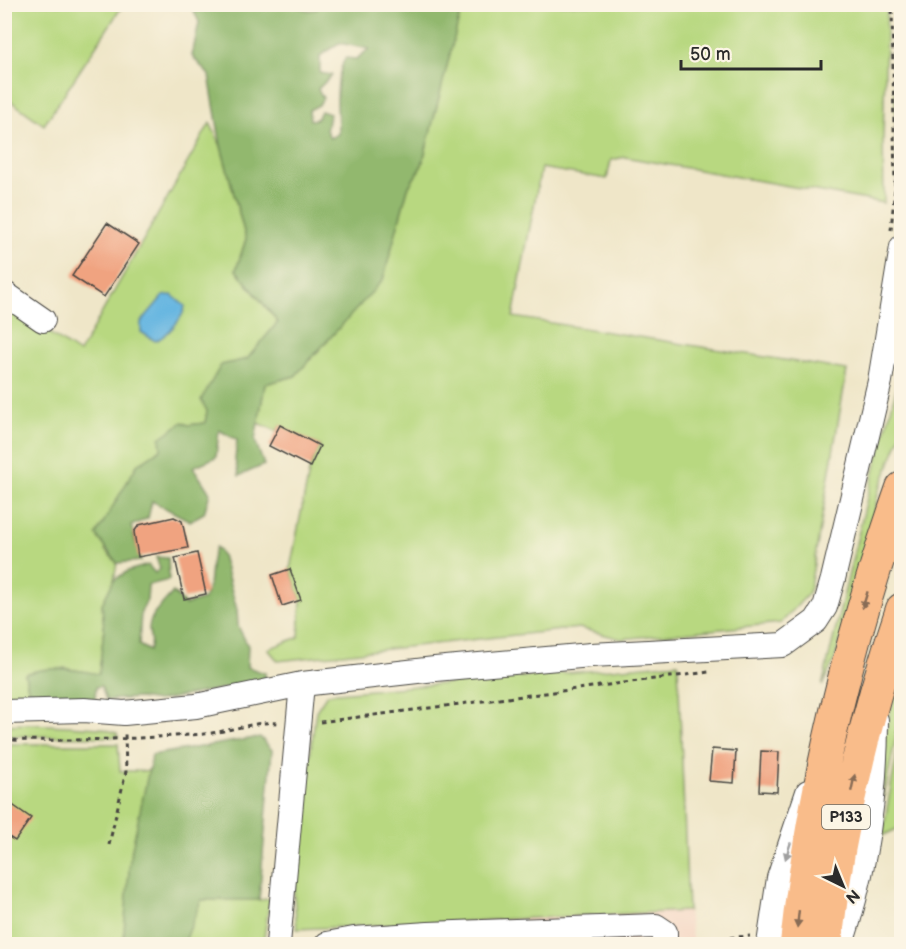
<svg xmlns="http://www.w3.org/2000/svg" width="906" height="949" font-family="'Balsamiq Sans',sans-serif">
<rect width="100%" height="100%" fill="#fcf5e5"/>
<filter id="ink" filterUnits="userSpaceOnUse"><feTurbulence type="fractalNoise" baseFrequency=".0167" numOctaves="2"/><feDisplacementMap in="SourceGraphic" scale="12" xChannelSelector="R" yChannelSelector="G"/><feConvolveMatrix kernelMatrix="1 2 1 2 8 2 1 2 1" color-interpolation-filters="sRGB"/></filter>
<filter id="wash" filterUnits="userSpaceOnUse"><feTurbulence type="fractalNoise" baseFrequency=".008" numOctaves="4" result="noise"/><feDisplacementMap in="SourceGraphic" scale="24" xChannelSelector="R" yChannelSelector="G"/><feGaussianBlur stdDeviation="1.35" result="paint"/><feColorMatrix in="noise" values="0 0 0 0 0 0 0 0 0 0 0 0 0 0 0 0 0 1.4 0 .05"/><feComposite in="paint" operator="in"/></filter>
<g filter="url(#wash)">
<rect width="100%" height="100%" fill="#efe6c8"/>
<path fill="#f4d3c0" d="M688 911 693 944H375L374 925Z"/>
<path fill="#b8d880" stroke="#728256" stroke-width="1.5" d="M5 4 123 5 44 125 5 97Z
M455 5H887L883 136 884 203 625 157 611 160 607 179 541 168 513 317 847 370 809 593 781 623 621 639 579 628 278 661 268 649 299 637 301 600 290 569 310 467 320 446 280 426 277 431 258 423 265 384 295 376 383 279 408 188 422 165 460 11Z
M894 48 898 49 902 77V178L897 180Z
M210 123 221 146 246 239 236 270 278 322 207 411 205 423 188 425 161 449 137 465 105 550 117 563 114 580 102 604 104 629 99 675 65 668 25 674 30 698 5 697V303L79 353Z
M901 360V435L878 493 868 547 834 661 822 686 868 494 898 383Z
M678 663 688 911 297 929 294 895 309 764 316 711 327 694Z
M901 666V712L883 800 884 738Z
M29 724 101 728 117 733 118 737 5 736V725Z
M901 731V827L882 836Z
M5 744H118L120 771 267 770 258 900 270 899 263 944H5Z"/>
<path fill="#92b86e" stroke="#5e724c" stroke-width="1.5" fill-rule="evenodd" d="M289 4 308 10 317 9 318 4 455 5 461 11 422 165 408 188 383 280 295 376 265 384 255 440 264 465 239 476 235 460 237 440 219 430 216 457 193 467 210 493 204 513 190 521 152 501 148 518 131 526 141 561 117 563 96 535 137 465 161 449 160 438 183 422 188 425 205 423 207 411 201 400 221 365 247 359 278 322 236 270 246 239 221 146 209 75 192 56 199 22 191 5ZM339 43 369 49 356 59 345 58C333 86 338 105 338 134L330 138 326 130 330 114 321 111 317 119 310 120 309 110 319 105 323 98 318 89 332 75 320 73V56Z
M216 547 222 555 237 610 238 626 248 646 247 667 265 673 266 680 158 701 139 698 106 700 101 686 96 687 95 699 30 698 25 674C51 665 72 669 99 674L104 629 102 604 114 580 128 571 148 565 155 573 160 569 156 557 168 558 169 580 148 585 147 600 141 612 139 645 149 651C153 641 149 638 149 628 150 614 165 602 173 592L185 605 204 599C214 581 207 563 216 547Z
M260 737 272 750 259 900H201L184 944H123L130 858 152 755Z"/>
<path fill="#66b6e1" stroke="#487086" stroke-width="1.5" d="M172 295 185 306C184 318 166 337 155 341L141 332V322L163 296Z"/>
<g id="blocks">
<path fill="#f0a380" d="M107 223 139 244 104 297 72 276Z
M280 425 320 446 310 467 269 446Z
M174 517 182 521 188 548 138 557 134 532 139 525Z
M197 553 206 594 184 599 175 558Z
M290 569 301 600 282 606 272 575Z
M712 749 736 751 734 783 709 781Z
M761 751 779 752 777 792 759 791Z
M4 799 31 818 15 841 4 834Z"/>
</g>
</g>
<g filter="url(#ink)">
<use href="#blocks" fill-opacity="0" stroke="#484743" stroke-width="1.5"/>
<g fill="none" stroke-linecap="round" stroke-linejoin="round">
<g stroke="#484743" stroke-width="26">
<path id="minor" d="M4 293 43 320
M4 712 84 710 124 713 196 706 302 684 435 669 591 655 783 645 816 621 825 607 833 579 880 381 902 247
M428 934 656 926 665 932V944
M278 944 302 684
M327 944 354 939 428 934 429 944
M769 944 779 878 808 792
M841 944C865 872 876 796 876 720"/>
</g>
<g stroke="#484743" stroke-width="34">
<path id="major" d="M796 944C812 789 850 636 902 488
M826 944C838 831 865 717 902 609"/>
</g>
<path stroke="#484743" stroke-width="3" stroke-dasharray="4.5 4.5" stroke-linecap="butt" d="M891 230 895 187 892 4
M320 722 709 672
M898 732 902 719
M4 740C72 741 137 739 204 734 229 732 253 721 278 723
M109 845 126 771 125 733
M685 941 750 936"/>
<use href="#minor" stroke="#fff" stroke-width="24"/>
<use href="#major" stroke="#f9bc8a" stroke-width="32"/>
</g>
<defs><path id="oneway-solid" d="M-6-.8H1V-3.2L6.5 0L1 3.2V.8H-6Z" transform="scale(1.5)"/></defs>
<g fill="#886c56">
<use href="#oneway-solid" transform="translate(865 600) rotate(107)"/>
<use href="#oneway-solid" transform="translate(853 783) rotate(-78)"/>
<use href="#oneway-solid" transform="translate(798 919) rotate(96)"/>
</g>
<use fill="#a0a0a0" href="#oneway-solid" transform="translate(788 851) rotate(108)"/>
</g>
<g text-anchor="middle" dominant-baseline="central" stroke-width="5" stroke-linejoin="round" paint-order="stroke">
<rect fill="#fcf5e5" stroke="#6a6863" stroke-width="1.5" x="822" y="805" width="48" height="24" rx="4.5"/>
<g font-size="15" font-weight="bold" fill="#2b2b2b">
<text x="846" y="817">P133</text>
</g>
</g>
<rect width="906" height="949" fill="none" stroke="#fcf5e5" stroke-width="24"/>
<g transform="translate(843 886) rotate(137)" stroke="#fcf5e5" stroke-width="4.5" paint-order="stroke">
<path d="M0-4.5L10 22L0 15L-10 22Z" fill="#2b2b2b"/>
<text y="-9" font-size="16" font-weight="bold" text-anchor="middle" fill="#2b2b2b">N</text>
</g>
<path d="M681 60v9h140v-9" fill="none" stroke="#2b2b2b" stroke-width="3"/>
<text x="690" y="60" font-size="18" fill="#2b2b2b" stroke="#fcf5e5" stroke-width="4.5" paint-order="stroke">50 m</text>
</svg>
